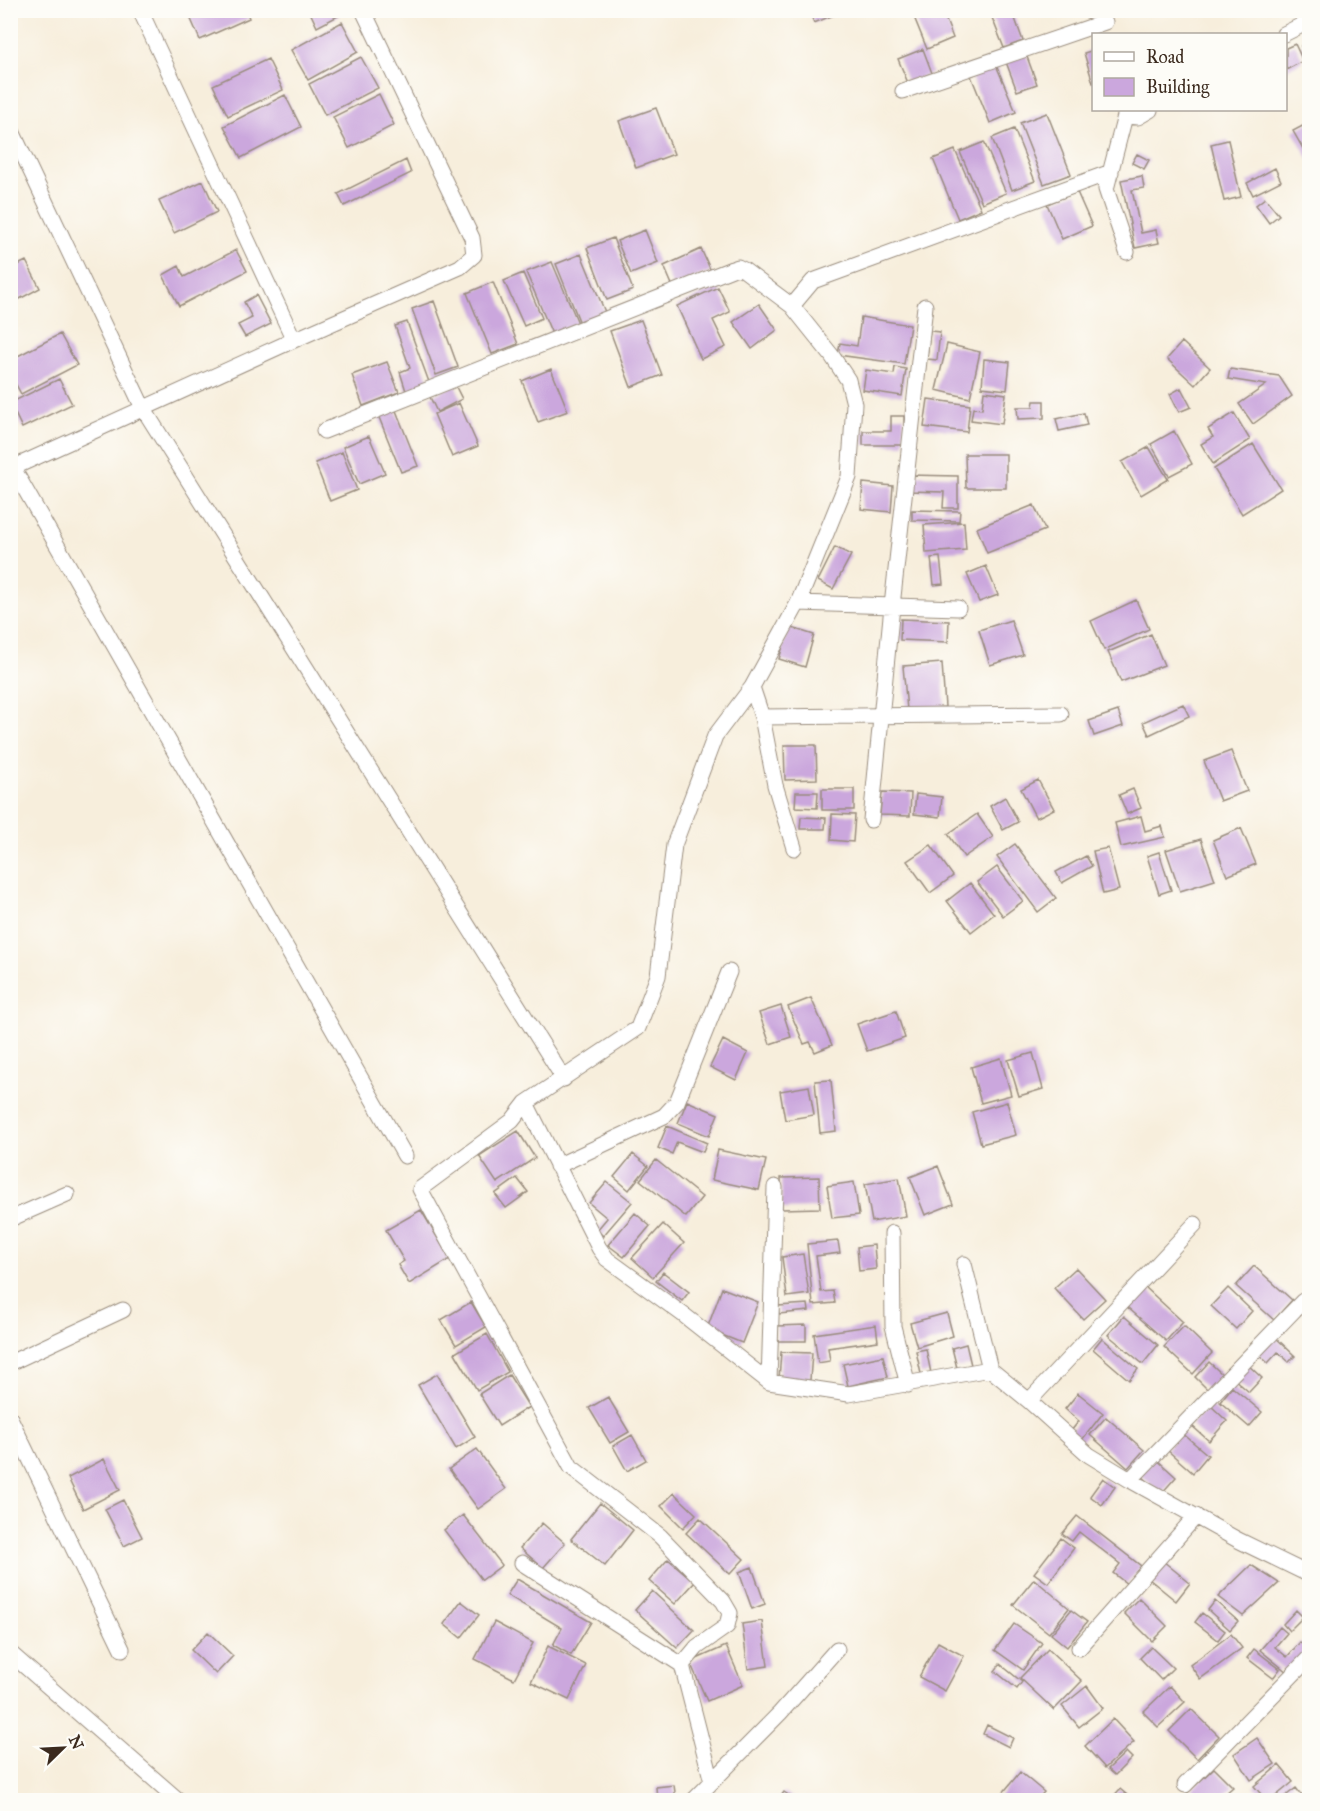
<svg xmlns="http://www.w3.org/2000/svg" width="1320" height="1811" font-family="'IM FELL Great Primer',serif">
<rect width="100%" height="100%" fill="#fdfcf7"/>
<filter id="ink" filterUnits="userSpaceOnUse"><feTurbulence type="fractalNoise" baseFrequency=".0167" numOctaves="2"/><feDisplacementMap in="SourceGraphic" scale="12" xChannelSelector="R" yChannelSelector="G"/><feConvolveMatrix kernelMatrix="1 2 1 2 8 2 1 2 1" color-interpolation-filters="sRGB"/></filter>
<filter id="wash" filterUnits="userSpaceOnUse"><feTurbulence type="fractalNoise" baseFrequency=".008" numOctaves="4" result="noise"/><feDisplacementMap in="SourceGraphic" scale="24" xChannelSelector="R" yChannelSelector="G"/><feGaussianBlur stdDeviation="1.35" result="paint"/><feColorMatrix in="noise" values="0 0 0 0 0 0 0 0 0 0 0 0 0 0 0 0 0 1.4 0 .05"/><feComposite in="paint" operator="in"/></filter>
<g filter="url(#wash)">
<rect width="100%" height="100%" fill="#f7eedc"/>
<g id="blocks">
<path fill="#cba7dd" d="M187 10H246L249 18 200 40Z
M309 10H337L340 15 317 27Z
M809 10H844V11L814 23Z
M915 10H942L953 38 927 49 912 12Z
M989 10H1012L1023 41 1004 48Z
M342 22 358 52 308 80 291 50Z
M1310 42V66L1301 46Z
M1295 44 1303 61 1286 70V48Z
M923 49 932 73 908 83 898 59Z
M1094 50V83H1093L1084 53Z
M1026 54 1037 84 1017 91 1006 62Z
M361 57 378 88 325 115 309 84Z
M268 59 283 90 228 116 213 85Z
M996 65 1016 112 990 123 971 76Z
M379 94 394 125 349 148 333 117Z
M285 95 301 127 241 158 224 126Z
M656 108 674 154 636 168 619 121Z
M1047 113 1071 174 1044 184 1020 123Z
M1310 122V161L1293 131Z
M1014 129 1035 181 1012 190 992 138Z
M1228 140 1241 197 1224 201 1211 144Z
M984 142 1006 193 982 203 960 152Z
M955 150 981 209 958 219 933 159Z
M1137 154 1149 160 1144 169 1132 163Z
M406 160 411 173 344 206 338 194Z
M1275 168 1281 181 1253 195 1247 183Z
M1142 176 1144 188 1132 190 1141 233 1156 230 1159 243 1135 248 1121 180Z
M203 181 217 212 174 233 159 201Z
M1077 192 1092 226 1062 239 1047 204Z
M1265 198 1279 215 1269 223 1256 205Z
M645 230 658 263 631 274 617 241Z
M613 238 633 290 607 300 587 248Z
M701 249 711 271 673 287 664 266Z
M236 250 247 271 179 306 163 275 179 266 184 277Z
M581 254 605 312 580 323 556 264Z
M26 261 40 288 16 301 10 290V269Z
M552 262 578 323 552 334 526 272Z
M523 273 542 318 524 326 504 281Z
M493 282 518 344 492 354 467 293Z
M718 287 730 312 713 320 726 347 701 359 677 306Z
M256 295 271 324 245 337 238 325 252 318 244 302Z
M434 301 458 367 436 375 412 309Z
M759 304 777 330 752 349 733 322Z
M861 317 910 325 904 364 838 355 840 343 857 346Z
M641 320 662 375 631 387 610 331Z
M407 322 429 382 406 391 400 372 410 368 395 326Z
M930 331 940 332 937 360 927 359Z
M60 334 77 365 21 394 10 373V360Z
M1182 342 1210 368 1195 385 1167 359Z
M947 344 980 352 970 398 936 390Z
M984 359 1010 362 1007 390 982 387Z
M387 362 399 392 363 406 352 375Z
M895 367 906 369 902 396 863 390 866 370 894 374Z
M551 369 568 411 538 422 522 381Z
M1230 369 1279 376 1292 396 1253 424 1239 404 1266 385 1228 379Z
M59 379 72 404 22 428 10 403Z
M455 385 462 399 437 412 430 397Z
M1181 388 1191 407 1179 412 1170 394Z
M984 391 1006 394 1002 424 971 420 973 408 982 409Z
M928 399 970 405 967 432 924 427Z
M1034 401H1044V418L1018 419 1017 407H1033Z
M459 403 478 446 452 457 434 414Z
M395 408 418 466 401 472 378 415Z
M1084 413 1087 425 1059 431 1056 419Z
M1234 413 1250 440 1213 464 1201 444 1213 437 1208 429Z
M891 416H904V445H863V431H891Z
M1174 431 1192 464 1169 476 1151 444Z
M369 436 385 473 359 484 343 447Z
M1253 444 1281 489 1242 514 1214 469Z
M1149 447 1168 479 1141 495 1122 462Z
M342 452 357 490 330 501 315 463Z
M965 454H1006V488H966Z
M908 475 958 476V508H943L944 492 907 491Z
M863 483 893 486 891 512 861 509Z
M1034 505 1045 530 987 553 977 528Z
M912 510 960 511 959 521 912 520Z
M964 522 966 550 926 553 924 525Z
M835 547 851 555 833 589 818 581Z
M940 557 943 584 934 585 931 558Z
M986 566 998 595 979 602 967 574Z
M1136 600 1149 629 1104 650 1091 621Z
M901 619 949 621 948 642 900 640Z
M1011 620 1023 655 990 665 979 630Z
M789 627 814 635 805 667 779 659Z
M1151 634 1164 665 1121 682 1108 652Z
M942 663 945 707 907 710 903 666Z
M1183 704 1189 716 1149 735 1143 722Z
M1118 711 1123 726 1094 736 1089 721Z
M784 745H816L817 779 785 780Z
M1231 751 1247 791 1220 801 1204 761Z
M1038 780 1054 809 1036 818 1021 789Z
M822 789H854V810H822Z
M1133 789 1141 808 1127 814 1119 795Z
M796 792H818L817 808 795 807Z
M882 792 911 793 910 816 880 815Z
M916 794 942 797 940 817 914 814Z
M1005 797 1018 822 1003 830 990 806Z
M832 814 855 815 853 842 831 840Z
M977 814 993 837 964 857 948 834Z
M1141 816 1145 831 1162 826 1165 837 1121 847 1115 823Z
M801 817 826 818 825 829H800Z
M1241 828 1256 864 1227 876 1213 840Z
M1201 839 1215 880 1180 891 1166 850Z
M1015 844 1056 898 1038 912 997 857Z
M931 845 953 876 930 893 907 861Z
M1108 848 1119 890 1103 894 1093 851Z
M1159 852 1171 890 1159 894 1147 856Z
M1086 856 1092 866 1062 883 1056 872Z
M997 867 1023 901 1003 916 977 882Z
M970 883 994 914 971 932 947 901Z
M811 998 832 1045 815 1052 810 1042 804 1044 788 1007Z
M781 1006 791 1037 770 1044 759 1013Z
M896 1011 905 1038 867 1051 857 1024Z
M723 1040 748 1053 736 1080 710 1067Z
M1033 1053 1043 1089 1019 1096 1008 1060Z
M1001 1058 1011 1095 981 1103 971 1067Z
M831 1080 836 1131 820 1133 815 1081Z
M809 1086 814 1115 785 1120 780 1091Z
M687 1101 718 1114 709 1136 678 1123Z
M1007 1102 1016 1135 981 1144 972 1112Z
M667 1126 707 1143 703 1152 677 1142 672 1154 658 1148Z
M518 1131 535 1158 497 1183 479 1156Z
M718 1150 766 1160 759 1190 712 1180Z
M633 1154 648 1166 629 1190 614 1177Z
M656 1160 702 1197 686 1217 640 1180Z
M938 1166 953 1204 925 1215 910 1177Z
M819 1177 820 1208 782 1209 781 1178Z
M517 1178 528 1192 506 1208 495 1194Z
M899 1178 906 1216 872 1222 865 1184Z
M607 1182 632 1202 603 1236 597 1230 607 1218 589 1203Z
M854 1182 859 1215 832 1218 827 1186Z
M421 1210 450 1259 409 1284 398 1265 404 1261 386 1230Z
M635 1213 650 1226 624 1257 608 1245Z
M663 1224 684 1243 653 1277 632 1258Z
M838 1241 840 1253 816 1256 821 1292 833 1291 835 1303 813 1305 807 1244Z
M874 1245 876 1269 859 1271 857 1247Z
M803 1254 809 1294 787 1297 782 1257Z
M1254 1266 1292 1300 1274 1320 1236 1286Z
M1076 1268 1105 1299 1083 1319 1054 1288Z
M663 1272 689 1292 682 1301 656 1281Z
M1145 1287 1183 1322 1166 1341 1127 1307Z
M722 1288 758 1302 742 1343 707 1329Z
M1228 1288 1252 1311 1236 1329 1211 1306Z
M471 1302 486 1327 456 1345 441 1320Z
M808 1304 809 1311 779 1314 778 1306Z
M947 1313 953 1336 917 1347 910 1323Z
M1124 1316 1158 1345 1143 1364 1108 1335Z
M806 1325V1341H777V1326Z
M876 1325 878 1341 828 1348 830 1361 818 1363 814 1334Z
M1184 1326 1212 1353 1193 1374 1164 1347Z
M487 1334 508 1372 477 1390 455 1353Z
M1273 1335 1295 1356 1289 1362 1278 1352 1268 1363 1257 1353Z
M1102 1338 1138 1369 1129 1380 1093 1349Z
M966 1344 971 1365 957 1368 952 1348Z
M926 1349 931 1373 921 1374 916 1351Z
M781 1352 812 1353 810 1380 779 1379Z
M883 1356 888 1377 848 1386 843 1364Z
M1209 1362 1222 1374 1208 1390 1195 1377Z
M1246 1363 1262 1378 1249 1392 1233 1378Z
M437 1374 475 1437 456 1449 418 1385Z
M509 1375 529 1407 499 1426 479 1394Z
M1232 1387 1262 1412 1249 1427 1220 1402Z
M1078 1393 1103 1413 1082 1440 1071 1431 1079 1421 1065 1409Z
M608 1397 629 1432 610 1443 589 1408Z
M1210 1405 1227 1421 1209 1441 1191 1425Z
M1106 1417 1144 1450 1128 1468 1090 1435Z
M1181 1432 1208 1455 1193 1473 1166 1449Z
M632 1435 646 1460 627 1471 613 1446Z
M477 1449 506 1489 478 1509 449 1469Z
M1155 1458 1176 1477 1161 1494 1140 1474Z
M104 1459 120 1490 83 1509 68 1478Z
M1103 1478 1115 1487 1102 1505 1090 1496Z
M674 1493 696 1514 683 1528 661 1506Z
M123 1500 142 1537 124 1546 105 1509Z
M600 1503 633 1530 605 1566 571 1539Z
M463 1515 502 1565 482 1580 444 1530Z
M1077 1516 1141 1566 1127 1584 1113 1573 1120 1564 1079 1532 1072 1541 1062 1534Z
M700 1518 744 1559 730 1574 686 1533Z
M542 1523 565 1543 543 1568 520 1548Z
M1061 1538 1074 1548 1048 1583 1034 1573Z
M668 1559 695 1582 675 1604 649 1581Z
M1163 1561 1190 1583 1176 1601 1149 1579Z
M1251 1565 1279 1583 1243 1616 1218 1597Z
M752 1567 765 1604 752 1609 739 1572Z
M517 1579 591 1622 571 1655 553 1645 562 1628 507 1595Z
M1034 1579 1069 1608 1049 1633 1013 1605Z
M652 1591 694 1630 677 1648 635 1610Z
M1139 1598 1167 1626 1152 1641 1124 1613Z
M461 1601 479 1615 461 1638 444 1624Z
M1215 1601 1238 1621 1230 1630 1208 1610Z
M1071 1610 1087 1622 1067 1647 1051 1634Z
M1296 1610 1303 1617 1289 1631 1283 1624Z
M1202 1613 1225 1631 1218 1640 1195 1622Z
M762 1621 768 1666 748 1669 742 1624Z
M494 1622 533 1643 514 1679 475 1659Z
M1014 1624 1042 1643 1023 1670 995 1650Z
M1280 1627 1287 1633 1275 1647 1287 1657 1300 1642 1307 1649 1287 1672 1260 1650Z
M208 1632 233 1656 216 1674 191 1650Z
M1231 1634 1242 1648 1200 1679 1190 1665Z
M938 1642 964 1656 945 1691 919 1677Z
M548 1646 586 1665 569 1700 531 1682Z
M726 1646 743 1685 707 1701 690 1662Z
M1151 1647 1173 1668 1161 1680 1140 1658Z
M1048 1649 1082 1681 1054 1710 1020 1678Z
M1254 1649 1280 1669 1273 1678 1247 1658Z
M1000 1664 1022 1682 1017 1689 995 1671Z
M1087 1686 1103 1708 1079 1727 1062 1706Z
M1170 1686 1185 1702 1158 1727 1143 1712Z
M1191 1709 1219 1736 1197 1759 1169 1731Z
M1113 1719 1134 1742 1105 1768 1085 1746Z
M987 1725 1013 1738 1009 1747 983 1734Z
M1257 1738 1275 1764 1251 1780 1234 1754Z
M1126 1752 1132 1758 1115 1775 1108 1769Z
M1279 1765 1293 1782 1271 1800H1266L1254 1786Z
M1214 1768 1233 1787 1218 1800H1180Z
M1020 1772 1044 1792 1037 1800H997Z
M674 1785 676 1800H657L656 1787Z
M1296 1788 1305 1800H1284L1283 1798Z
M1120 1789 1133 1800H1110Z
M784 1792 796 1800H778Z"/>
</g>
</g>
<g filter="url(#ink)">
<use href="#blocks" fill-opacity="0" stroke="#998c7d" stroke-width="1.5"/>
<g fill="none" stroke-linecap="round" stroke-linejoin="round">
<g stroke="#998c7d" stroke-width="17">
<path id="street" d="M140 10 294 340
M1284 34 1310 21
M903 91 1105 22
M1125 110V116L1106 189 1127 252
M1125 116 1138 117 1150 110
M10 127 143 408 564 1079
M324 431 732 269 738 267 744 270 792 306
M13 468 405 1156
M10 469 294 340 460 267 474 255 472 238 363 10
M798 603 958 608
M752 687 762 717 775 785 794 848
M762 717 1061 714
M871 820 892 606 925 306
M526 1103 599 1248 607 1259 685 1316 769 1382 849 1394 990 1369
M557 1166 664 1116 677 1102 729 972
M10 1219 67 1194
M892 1233 893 1326 908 1385
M964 1264 990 1369 1029 1401 1089 1455 1130 1480 1238 1540 1310 1575
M10 1363 123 1310
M769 1382 775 1187
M1029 1401 1195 1224
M10 1418 122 1649
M1130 1480 1303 1301
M522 1563 682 1665
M1079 1648 1196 1516
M10 1653 178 1800
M712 1782 682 1665 697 1647 727 1626 730 1613 723 1601 660 1536 571 1467 420 1189 512 1121 526 1103 638 1028 658 976 674 845 715 736 752 687 798 603 849 477 854 404 848 380 832 356 792 306 813 281 1111 172
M1185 1785 1310 1657
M694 1800 780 1713 837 1649"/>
</g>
<use href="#street" stroke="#fff" stroke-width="15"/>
</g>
</g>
<rect width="1320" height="1811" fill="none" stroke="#fdfcf7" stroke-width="36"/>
<rect x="1092" y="33" width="195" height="78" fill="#fdfcf7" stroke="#afa8a0" stroke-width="1.5"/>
<rect x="1104" y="52" width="30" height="9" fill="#ffffff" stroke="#afa8a0" stroke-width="1.5"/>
<text x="1146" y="63" font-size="18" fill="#3b2a1e">Road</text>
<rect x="1104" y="78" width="30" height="18" fill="#cba7dd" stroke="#afa8a0" stroke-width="1.5"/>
<text x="1146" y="93" font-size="18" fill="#3b2a1e">Building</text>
<g transform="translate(63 1748) rotate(66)" stroke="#fdfcf7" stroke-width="4.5" paint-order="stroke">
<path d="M0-4.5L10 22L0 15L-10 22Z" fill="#3b2a1e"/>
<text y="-9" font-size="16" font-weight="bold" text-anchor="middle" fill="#3b2a1e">N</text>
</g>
</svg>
